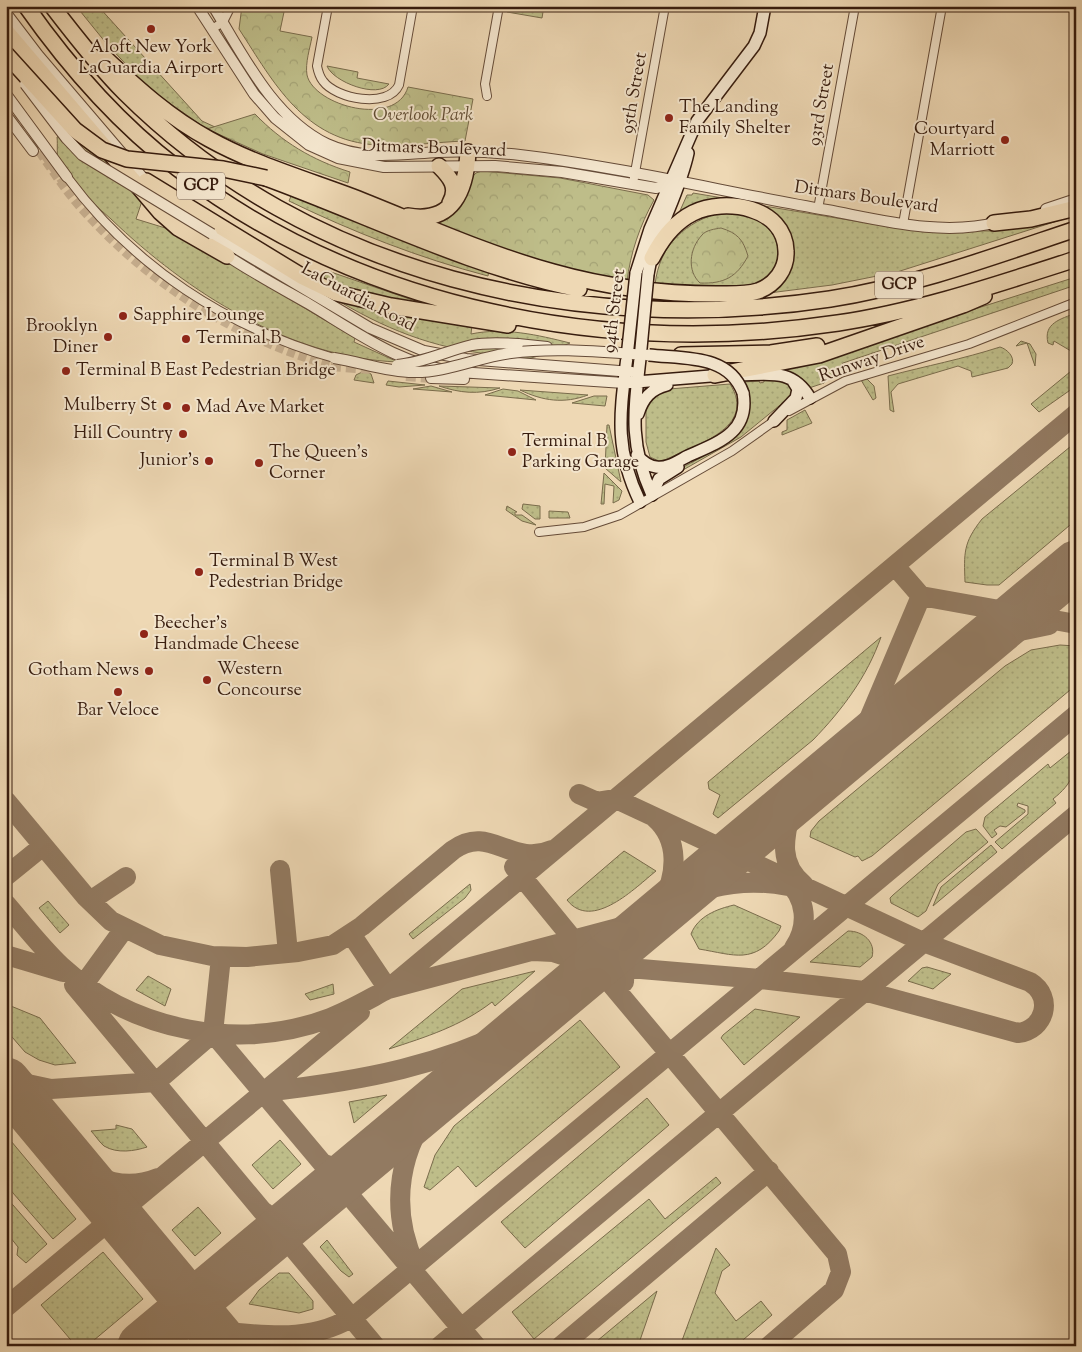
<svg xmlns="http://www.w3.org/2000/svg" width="1082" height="1352" font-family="'Sorts Mill Goudy',serif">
<defs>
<pattern id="grass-dots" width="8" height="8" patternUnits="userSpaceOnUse" patternTransform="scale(1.25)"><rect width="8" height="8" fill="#bebd89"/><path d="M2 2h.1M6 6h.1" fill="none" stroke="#a4a275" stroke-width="1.8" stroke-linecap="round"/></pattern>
<pattern id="forest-crowns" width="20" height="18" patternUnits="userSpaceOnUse" patternTransform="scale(1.25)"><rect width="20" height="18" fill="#bebd89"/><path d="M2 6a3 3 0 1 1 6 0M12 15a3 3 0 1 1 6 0" fill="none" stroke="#a4a275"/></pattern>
</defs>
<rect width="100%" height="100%" fill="#eed8b4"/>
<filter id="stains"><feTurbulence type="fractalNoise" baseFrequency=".004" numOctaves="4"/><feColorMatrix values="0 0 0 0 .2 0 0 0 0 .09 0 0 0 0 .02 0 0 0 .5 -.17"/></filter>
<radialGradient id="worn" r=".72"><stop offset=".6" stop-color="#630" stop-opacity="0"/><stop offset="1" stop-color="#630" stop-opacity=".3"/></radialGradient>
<path fill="url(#grass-dots)" stroke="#7a6c4c" d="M76 6H98L202 121 215 127 207 129 149 89 106 43Z
M508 6H544L542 18 507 12Z
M77 122 143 198 136 219 175 231 355 338 354 342 398 362C290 358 187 292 111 219 93 203 70 185 59 163 56 157 58 145 57 137Z
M693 193 723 198V201L679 213 687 195H692Z
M291 196 489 270 488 276C419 258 353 232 289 201Z
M758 205 909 230 993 231 1076 215 897 272 832 285 761 294 791 258Z
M723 212C736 214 749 214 760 221 782 235 788 273 759 283 732 294 685 286 655 285 659 245 686 221 723 212Z
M328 271 427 305 426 308 321 282Z
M1076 277V285L843 363 824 383 809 388C801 378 795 372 782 370Z
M330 296 472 325 471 334C504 327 538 335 570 343 557 348 544 355 531 358 521 360 507 356 496 355 431 348 385 329 330 296Z
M1076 313V319L1071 322 1076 336V354L1054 341 1053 345 1048 343C1043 323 1061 319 1076 313Z
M1021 341 1030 344 1036 354 1035 366 1027 343 1016 346Z
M1000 347C1007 349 1015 357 1012 364L1008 368 972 377 971 371 958 366 898 384 891 392 894 412 890 410 888 376C926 366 963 359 1000 347Z
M1076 367V386L1039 412 1031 404Z
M364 371 371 374 374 383 354 380 356 375Z
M775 379 789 385 792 391 790 397 741 437 683 470 680 469C716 448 766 433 744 382L759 381 760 383 764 382V380Z
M867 379 874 386 876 398 873 400 861 380Z
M388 381 425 385 399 387 386 385Z
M730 384C758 428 695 445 665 460L659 461 650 457 646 442V408L657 390Z
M431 386 452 392 413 389Z
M439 386 500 388C478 395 460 393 439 386Z
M503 389 518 391 536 400 485 395Z
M520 390 588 395C564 404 543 401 520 390Z
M594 396H607L605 406 572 403Z
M805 410 812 423 782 435V432L787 430V420Z
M607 425H609L621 482 605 468Z
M1076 442V520L999 585H987L965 582C964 553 963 543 982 519Z
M604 473 622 491 619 500 613 503 614 486 605 484 604 504H601Z
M523 504 540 506V519H535L522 509Z
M507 506 517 512H515V515H522L536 525 522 521 506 510Z
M549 511 568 512 570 518H549Z
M881 637C867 677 842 710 813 740L718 818 713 814 720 795 709 789 708 782Z
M1060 645 1076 646V685L872 856 862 861 858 856 855 857 810 837 811 831 819 821 1005 666 1031 650Z
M1076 747C1076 772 1073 783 1053 799L1056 803 1002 849 995 842 1028 814V806L1018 803 1017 806 1025 810V812L1006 827 1000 826 994 830 997 834 992 838 983 826 985 817 1048 764 1050 768Z
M976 829 988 842 938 884 926 911 918 917 891 903 890 898 893 895 966 832Z
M991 845 997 852 933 906 941 887Z
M624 851 656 871C636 887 592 932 567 900Z
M470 884 471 890 465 898 413 939 409 934Z
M48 901 69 925 60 933 39 908Z
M734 905 781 926 779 931C754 965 735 955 699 949L691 934C698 916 717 909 734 905Z
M848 931C863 931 876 942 872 957L860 967 810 962Z
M927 967 951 974 933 989 908 981 922 968Z
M535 971 495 1006 492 1002C461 1026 426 1037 389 1049L462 989Z
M148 976 171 989 165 1006 136 990Z
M333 984 334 994 310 1000 305 994Z
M6 1004 40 1018 76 1063 55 1065 39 1060 25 1052 6 1030Z
M755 1009 800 1017 744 1065 721 1038 723 1035Z
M580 1020 620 1067 476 1187 458 1166 430 1190 424 1187 435 1155 454 1126Z
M387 1095 354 1123 349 1102Z
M647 1098 669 1125 525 1248 501 1222Z
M116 1125 132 1129 147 1147C135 1151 117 1154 104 1146 100 1143 95 1135 91 1131L116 1129Z
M6 1135 76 1219 53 1239 6 1185Z
M280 1140 301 1164 273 1189 252 1165Z
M716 1177 721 1183 534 1339 512 1312 649 1199 665 1219Z
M6 1197 47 1244 26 1263 17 1255 18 1247 6 1232Z
M198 1207 221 1233 195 1256 172 1230Z
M327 1240 353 1274 349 1277 341 1271 320 1247Z
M716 1248 730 1265 722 1271 715 1293 736 1321 761 1301 772 1315 736 1346H680Z
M103 1252 143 1299 87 1346H76L41 1305Z
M279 1273H289L313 1301V1309L299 1313 249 1304 259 1290Z
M657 1291 638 1346H591Z"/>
<path fill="url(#forest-crowns)" stroke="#7a6c4c" d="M242 6 284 12 280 31 312 37C310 48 305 63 307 75 314 106 396 128 408 87L473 99 465 141C436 142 406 147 377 145 304 141 274 83 239 29Z
M327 66 358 72 357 78 389 84C378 99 333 82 327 66Z
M255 114C282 142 312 160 350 172L348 183 263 154 207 129Z
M482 171 560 178 648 195 654 200C640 225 630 254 627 282L525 258 430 221 476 173Z
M721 228C737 233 743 239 748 256 737 277 724 284 700 283 687 271 689 249 702 235 706 230 715 229 721 228Z"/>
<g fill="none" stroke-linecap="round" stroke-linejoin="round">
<path stroke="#927a61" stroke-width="20" d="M895 566 921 596 1076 624
M970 654 1010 633 1049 625
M831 770 857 738 869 719 921 596
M6 801 86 897 111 921 160 945 212 956 247 957 298 952 333 945 362 926 453 850C490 823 511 868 552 850
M793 801C786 832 775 862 804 885
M514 867 581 949
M280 870 288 953
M6 876 43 846
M786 880C807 898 809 926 794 948
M90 901 126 877
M671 903C707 885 747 878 788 886
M6 904C24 925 41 947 61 966 133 1032 240 1052 330 1018 351 1010 369 999 388 989L1076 414
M351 934 388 989 648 920C655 917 659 910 662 903 677 875 680 840 655 818
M533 951 553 952 596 966 837 1254 841 1272 834 1290 769 1346
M6 955 63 972
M221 957 213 1033 476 1346
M624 982 626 941
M84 984 124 929
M574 984 594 971 617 967 760 979 864 991 1018 1033C1045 1030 1054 997 1030 982L923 942 616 799 597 802 579 794
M74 985 375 1346
M6 1074 23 1083 51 1089 156 1082 213 1033
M264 1092C361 1081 446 1066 533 1019
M72 1161C98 1181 126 1191 158 1178
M324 1164 341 1170 355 1167
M263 1211C275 1222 287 1220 301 1212
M415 1265C388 1206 399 1147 439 1097
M6 1307 360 1012
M214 1331C264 1335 313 1344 357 1314L1076 715
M440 1346 1076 815
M561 1346 769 1171"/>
<path stroke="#927a61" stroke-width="49" d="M6 1082 226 1346
M142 1346 1076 565"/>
<path stroke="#c9b293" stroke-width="8" stroke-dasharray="8 4" stroke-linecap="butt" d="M6 106 22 129
M32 142C47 163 61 185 77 204 144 281 232 338 331 366"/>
<path stroke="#c9b293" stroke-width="10" stroke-dasharray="10 5" stroke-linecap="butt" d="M44 153 65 184
M331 366 370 369
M406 376 431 378"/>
<g stroke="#654b38" stroke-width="10">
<path id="minor" d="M328 6 317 66C318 71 319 76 323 81 336 99 388 109 399 85L413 6
M212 29 223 22 231 6
M487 96 485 84 499 6
M67 177C133 266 227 328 334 358
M634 178 665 6
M818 209 855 6
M903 224 942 6
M789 411 845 381 969 344 1076 302
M539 532 584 527 620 515 732 451 777 419"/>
</g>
<g stroke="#654b38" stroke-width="12">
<path id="tertiary" d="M197 6 254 94 275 118 309 145 338 158 384 167 495 166 562 172 656 188 674 184
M213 6C243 55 273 118 327 144 364 161 400 154 438 152 465 151 493 152 520 155 623 167 724 192 827 210 881 220 943 237 998 222
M6 13 38 55 149 185
M6 94 67 177
M6 115 33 151
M1046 209 1076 199
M212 234 370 328 424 351 466 359 632 372
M223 253C251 272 281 288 309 304 356 332 403 367 459 372L624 383
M518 344 547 347
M431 378 464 379"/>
</g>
<g stroke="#371c0e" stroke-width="14">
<path id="secondary" d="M636 273 650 229 697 121 754 46 760 33 765 6
M648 274C655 232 679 195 688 153
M627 357C620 414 614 448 640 502
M640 359C634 412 629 444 652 495
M741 375C771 374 793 369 810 398
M624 383 723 375
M638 414C643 398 651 389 667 385
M774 421 796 398 798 389 793 381
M637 455C642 461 648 466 656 467 667 469 678 461 688 456 717 443 750 433 743 393
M652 495 659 479 678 467"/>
</g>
<g stroke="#371c0e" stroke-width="18">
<path id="motorway" d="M26 6C69 67 118 123 177 168 363 311 610 357 838 323 919 311 998 284 1076 259
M52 6C75 36 99 67 125 93 309 276 579 337 830 299 914 286 995 256 1076 229
M6 31 160 212 178 228 227 256
M105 58C137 88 170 118 209 139 254 164 305 179 353 197 419 223 484 253 553 272 606 287 661 294 716 294 730 294 745 295 758 291 775 285 787 269 786 251 785 207 725 197 693 213 675 222 661 240 652 258
M439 166C450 177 459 187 450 203
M266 178C370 216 470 267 579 289
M146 181 303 277 336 293 391 306 508 325
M408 216C453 224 466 190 468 152
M994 223 1031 219 1076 208
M681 355 771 353 817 346
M715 375 819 355 963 305 984 296"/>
</g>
<use href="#minor" stroke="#f4e6ce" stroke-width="8"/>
<use href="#tertiary" stroke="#f4e6ce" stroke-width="10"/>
<use href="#secondary" stroke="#f4e6ce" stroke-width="11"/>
<use href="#motorway" stroke="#eed8b4" stroke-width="15"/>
<g stroke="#654b38" stroke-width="12" stroke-linecap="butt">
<path id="tertiary-bridge" d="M25 84 66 138 82 155 212 234
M334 358C360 362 387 372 413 372 446 373 478 357 511 353 556 347 602 352 648 355
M397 365C423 363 446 351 472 345 487 342 503 343 518 344"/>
</g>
<g stroke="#371c0e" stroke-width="14" stroke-linecap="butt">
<path id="secondary-bridge" d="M649 355C684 359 729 354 743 393
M627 357 636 273
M640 359 648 274"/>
</g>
<g stroke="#371c0e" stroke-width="18" stroke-linecap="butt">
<path id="motorway-bridge" d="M6 54 75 130 102 150 127 159 223 169 266 178"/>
</g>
<use href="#tertiary-bridge" stroke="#f4e6ce" stroke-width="10"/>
<use href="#secondary-bridge" stroke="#f4e6ce" stroke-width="11"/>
<use href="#motorway-bridge" stroke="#eed8b4" stroke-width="15"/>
</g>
<g fill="#8f2418" stroke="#f4e6ce" stroke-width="2">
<circle cx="151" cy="29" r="5"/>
<circle cx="669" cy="118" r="5"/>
<circle cx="1005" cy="140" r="5"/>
<circle cx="123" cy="316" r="5"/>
<circle cx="108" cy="337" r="5"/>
<circle cx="186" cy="339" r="5"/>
<circle cx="66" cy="371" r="5"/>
<circle cx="167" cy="406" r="5"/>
<circle cx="186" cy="408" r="5"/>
<circle cx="183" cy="434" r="5"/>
<circle cx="512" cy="452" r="5"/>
<circle cx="209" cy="461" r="5"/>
<circle cx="259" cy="463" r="5"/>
<circle cx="199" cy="572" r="5"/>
<circle cx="144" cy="634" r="5"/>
<circle cx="149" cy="671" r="5"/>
<circle cx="207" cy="680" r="5"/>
<circle cx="118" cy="692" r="5"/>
</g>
<g text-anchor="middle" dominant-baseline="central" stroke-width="4" stroke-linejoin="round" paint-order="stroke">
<g fill="#f4e6ce" stroke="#705948" stroke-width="1">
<rect x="177" y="172.5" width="48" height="27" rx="4"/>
<rect x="875" y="271.5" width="48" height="27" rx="4"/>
</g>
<g font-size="16" font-weight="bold" fill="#371c0e">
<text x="201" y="186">GCP</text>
<text x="899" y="285">GCP</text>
</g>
<g font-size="18" fill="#371c0e" stroke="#f4e6ce" text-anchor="start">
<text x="151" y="48" text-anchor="middle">Aloft New York<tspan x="151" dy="21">LaGuardia Airport</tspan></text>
<text x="679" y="108">The Landing<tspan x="679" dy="21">Family Shelter</tspan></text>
<text x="995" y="130" text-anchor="end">Courtyard<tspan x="995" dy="21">Marriott</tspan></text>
<text x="133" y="316">Sapphire Lounge</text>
<text x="98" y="327" text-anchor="end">Brooklyn<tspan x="98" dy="21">Diner</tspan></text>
<text x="196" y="339">Terminal B</text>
<text x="76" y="371">Terminal B East Pedestrian Bridge</text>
<text x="157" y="406" text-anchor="end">Mulberry St</text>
<text x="196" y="408">Mad Ave Market</text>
<text x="173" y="434" text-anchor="end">Hill Country</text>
<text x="522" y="442">Terminal B<tspan x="522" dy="21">Parking Garage</tspan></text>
<text x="269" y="453">The Queen’s<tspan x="269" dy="21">Corner</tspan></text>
<text x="199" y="461" text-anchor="end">Junior's</text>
<text x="209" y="562">Terminal B West<tspan x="209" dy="21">Pedestrian Bridge</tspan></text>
<text x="154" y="624">Beecher’s<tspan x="154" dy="21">Handmade Cheese</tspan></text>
<text x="217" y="670">Western<tspan x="217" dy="21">Concourse</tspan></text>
<text x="139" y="671" text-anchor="end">Gotham News</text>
<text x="118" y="711" text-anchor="middle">Bar Veloce</text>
</g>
<g font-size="18" fill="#371c0e" stroke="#f4e6ce">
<text transform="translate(635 93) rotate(-80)">95th Street</text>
<text transform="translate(822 105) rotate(-80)">93rd Street</text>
<text transform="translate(434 149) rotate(2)">Ditmars Boulevard</text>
<text transform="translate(866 198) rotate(8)">Ditmars Boulevard</text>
<text transform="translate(358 298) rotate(28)">LaGuardia Road</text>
<text transform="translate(615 311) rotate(-83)">94th Street</text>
<text transform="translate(872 360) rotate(-19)">Runway Drive</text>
</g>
<g font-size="18" font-style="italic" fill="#604c33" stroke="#f4e6ce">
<text x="423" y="116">Overlook Park</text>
</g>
</g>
<rect width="1082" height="1352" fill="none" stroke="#eed8b4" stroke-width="25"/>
<rect x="8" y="8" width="1067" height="1337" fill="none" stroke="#371c0e" stroke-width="2.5"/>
<rect x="12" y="12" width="1057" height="1327" fill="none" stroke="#371c0e"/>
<rect width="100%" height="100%" filter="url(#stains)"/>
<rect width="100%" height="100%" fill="url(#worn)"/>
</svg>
